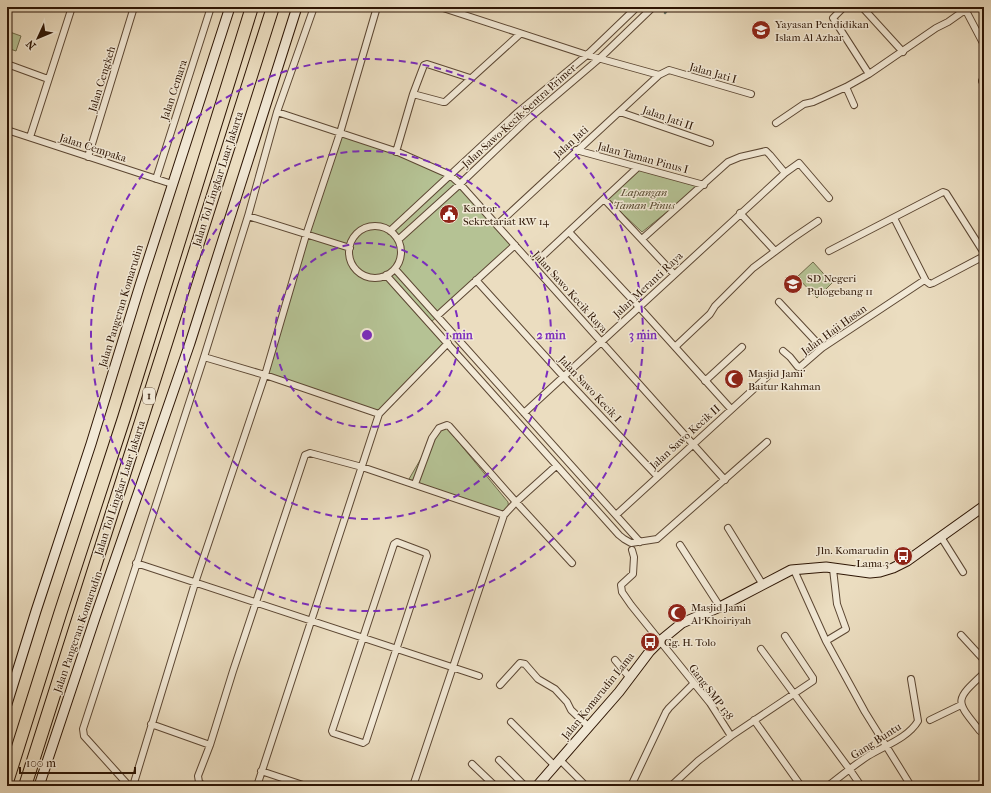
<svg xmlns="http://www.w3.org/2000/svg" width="991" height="793" font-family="'IM FELL French Canon',serif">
<rect width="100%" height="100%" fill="#ebddc0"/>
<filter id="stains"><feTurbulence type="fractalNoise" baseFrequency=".005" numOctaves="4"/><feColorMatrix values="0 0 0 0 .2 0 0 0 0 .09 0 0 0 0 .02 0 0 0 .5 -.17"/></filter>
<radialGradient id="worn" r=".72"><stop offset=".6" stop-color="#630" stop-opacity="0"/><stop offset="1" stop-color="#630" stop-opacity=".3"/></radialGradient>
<path fill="#b5c294" stroke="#716c4c" d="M7 31 21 36 16 51 7 48Z
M340 133 450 175 515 245 430 323 448 343 379 414 265 375Z
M636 169 702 184 642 232 608 200Z
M813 262 832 283 817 298 797 277Z
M446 427 508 502 509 512 500 513 409 479 433 438Z"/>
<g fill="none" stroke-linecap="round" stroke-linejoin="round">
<path stroke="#6d796b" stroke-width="2.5" d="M665 13 669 7"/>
<g stroke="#5c4733" stroke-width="8">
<path id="street" d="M440 7 587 55 659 75
M844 7 833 18 869 74
M862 7 903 52
M964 7 984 45
M7 64 48 79
M982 81H984
M846 87 854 105
M413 94 443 102H445L520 34
M277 112 398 152 450 175 460 184 725 480
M620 112 710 143
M776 123 804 104 813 102 846 87 869 74 936 28 948 22 965 10
M7 130 172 184
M30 137 72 7
M576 150 704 185
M396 152 413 94 424 65 427 64 470 78
M88 157 134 7
M156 179 211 7
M604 199 674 274
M740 213 775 251
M248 216 350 248
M894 218 926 281
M497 225 659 75 669 70 751 94
M349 252a26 26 0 1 1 52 0a26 26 0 1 1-52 0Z
M390 231 518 112 587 55 637 7
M569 232 639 307 731 409
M642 239 728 162 740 157 766 151 770 155 785 173
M398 240 460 184 526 121 600 58 653 7
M829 251 943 192 946 193 984 253
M533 265 637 168
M395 269 640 542
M386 275C464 361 541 449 619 535L624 539 631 543 657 539 767 442
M476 280 563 376 657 476
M779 302 822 348
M437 316 515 245
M675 347 710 314 715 306 753 268 793 238 818 221
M783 351 790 357 798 367H800L822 348 923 281H926L930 284 933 283 984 256
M204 357 265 375 379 414 448 343
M705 381 742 347
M524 413 785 173 799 163 829 198
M415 484 432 438 439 428 447 425 449 426 516 502 572 563
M616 515 769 375
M728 528 763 585
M941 537 963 572
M397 542 426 553 427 556 366 741 363 743 333 733 332 731 394 544Z
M680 545 720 607
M632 550 634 557 633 574 621 585 622 592 631 605 710 703 731 736
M136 563 479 676
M794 570 826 641 865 712 911 786
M961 635 984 660
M826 641 846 629 837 604 833 569
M761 649 850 770 861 786
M615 660 630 678
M984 673C954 701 955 700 980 731L984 732
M500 685 520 663 525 664 538 679 555 689 567 702 571 710 589 727
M754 720 801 786
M930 720 961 705
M511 722 555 766
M151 724 210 745
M499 760 525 786
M560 760 586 786
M472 764 495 786
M261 771 306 786
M129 786 84 736 83 729 204 357 248 216 277 112 314 7
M133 786 195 583 265 375 306 235 340 133 377 7
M204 786 199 782 198 776 210 745 233 671 305 455 310 453 362 467 504 515 516 502 556 466
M257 786 379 414
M413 786 504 515
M631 786 666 712 669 708 694 683
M671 786 698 761 731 736 813 681V678L785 636
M828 786C841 776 854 765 868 756 884 746 908 738 918 721L911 679"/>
</g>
<g stroke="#2d1504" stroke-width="11">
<path id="secondary" d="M7 704 36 611 91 444 140 285 230 7
M39 786 95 618 190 343 297 7
M537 786 619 692 650 651 660 641 682 623 720 607 791 570 826 567 870 573 880 572 893 568 907 561 984 506"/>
</g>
<g stroke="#2d1504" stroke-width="14">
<path id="highway" d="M7 782 60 614 124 418 252 7
M25 786 273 7"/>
</g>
<use href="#street" stroke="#f2e9d6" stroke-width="6"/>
<use href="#secondary" stroke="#f2e9d6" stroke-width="9"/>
<use href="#highway" stroke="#ebddc0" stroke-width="12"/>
</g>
<g fill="none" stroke="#7b2cbf" stroke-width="2" stroke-dasharray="7 5">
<circle cx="367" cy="335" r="92"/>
<circle cx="367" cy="335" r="184"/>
<circle cx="367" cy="335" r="276"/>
</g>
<defs>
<g id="school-disc" transform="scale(1)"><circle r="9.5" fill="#8f2418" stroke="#f2e9d6"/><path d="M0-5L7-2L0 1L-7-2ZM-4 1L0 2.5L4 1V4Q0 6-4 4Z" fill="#fff"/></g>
<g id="civic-disc" transform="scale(1)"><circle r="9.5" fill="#8f2418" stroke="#f2e9d6"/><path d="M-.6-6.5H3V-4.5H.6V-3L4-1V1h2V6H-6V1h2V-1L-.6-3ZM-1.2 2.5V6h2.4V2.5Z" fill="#fff"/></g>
<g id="mosque-disc" transform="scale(1)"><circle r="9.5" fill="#8f2418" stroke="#f2e9d6"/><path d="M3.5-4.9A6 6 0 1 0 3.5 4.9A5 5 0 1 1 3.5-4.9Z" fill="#fff"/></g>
<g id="bus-disc" transform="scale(1)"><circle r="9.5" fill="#8f2418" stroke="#f2e9d6"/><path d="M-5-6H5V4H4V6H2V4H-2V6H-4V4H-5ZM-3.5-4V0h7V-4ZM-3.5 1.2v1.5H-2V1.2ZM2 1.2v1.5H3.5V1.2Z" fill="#fff"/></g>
</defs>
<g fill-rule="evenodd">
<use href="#school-disc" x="761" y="30"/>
<use href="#civic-disc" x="449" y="214"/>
<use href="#school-disc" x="793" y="284"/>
<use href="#mosque-disc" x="734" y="379"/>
<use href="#bus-disc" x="903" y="556"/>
<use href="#mosque-disc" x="677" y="613"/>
<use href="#bus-disc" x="650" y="642"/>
</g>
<g text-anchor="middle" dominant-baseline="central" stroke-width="3" stroke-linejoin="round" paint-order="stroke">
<rect fill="#f2e9d6" stroke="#685543" stroke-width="1" x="143" y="388" width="12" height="16" rx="3"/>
<g font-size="10" font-weight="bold" fill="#2d1504">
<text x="149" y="396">1</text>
</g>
<g font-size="11" fill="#2d1504" stroke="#f2e9d6" text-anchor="start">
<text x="775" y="24">Yayasan Pendidikan<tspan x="775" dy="13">Islam Al Azhar</tspan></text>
<text x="463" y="208">Kantor<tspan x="463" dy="13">Sekretariat RW 14</tspan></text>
<text x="807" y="278">SD Negeri<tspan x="807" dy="13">Pulogebang 11</tspan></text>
<text x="748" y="373">Masjid Jami'<tspan x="748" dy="13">Baitur Rahman</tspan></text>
<text x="889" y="550" text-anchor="end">Jln. Komarudin<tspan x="889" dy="13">Lama 3</tspan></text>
<text x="691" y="607">Masjid Jami<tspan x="691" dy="13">Al Khoiriyah</tspan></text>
<text x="664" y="642">Gg. H. Tolo</text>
</g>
<g font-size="11" fill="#2d1504" stroke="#f2e9d6">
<text transform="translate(713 73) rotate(16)">Jalan Jati I</text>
<text transform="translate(102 79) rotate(-73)">Jalan Cengkeh</text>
<text transform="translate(174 90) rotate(-72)">Jalan Cemara</text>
<text transform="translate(519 116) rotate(-42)">Jalan Sawo Kecik Sentra Primer</text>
<text transform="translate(668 118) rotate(19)">Jalan Jati II</text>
<text transform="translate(571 142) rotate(-42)">Jalan Jati</text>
<text transform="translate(93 148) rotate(18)">Jalan Cempaka</text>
<text transform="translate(643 158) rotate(15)">Jalan Taman Pinus I</text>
<text transform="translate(218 179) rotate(-72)">Jalan Tol Lingkar Luar Jakarta</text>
<text transform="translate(648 285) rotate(-43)">Jalan Meranti Raya</text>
<text transform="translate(570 292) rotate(48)">Jalan Sawo Kecik Raya</text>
<text transform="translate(121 306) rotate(-73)">Jalan Pangeran Komarudin</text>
<text transform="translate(834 330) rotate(-36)">Jalan Haji Hasan</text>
<text transform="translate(590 389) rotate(47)">Jalan Sawo Kecik I</text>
<text transform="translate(685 437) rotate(-42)">Jalan Sawo Kecik II</text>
<text transform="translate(120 488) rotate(-72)">Jalan Tol Lingkar Luar Jakarta</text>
<text transform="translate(78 632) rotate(-71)">Jalan Pangeran Komarudin</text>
<text transform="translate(711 692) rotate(53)">Gang SMP 138</text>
<text transform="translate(598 696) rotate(-51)">Jalan Komarudin Lama</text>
<text transform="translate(876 741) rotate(-33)">Gang Buntu</text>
</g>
<g font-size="11" font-style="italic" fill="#56492f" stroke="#f2e9d6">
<text x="644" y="192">Lapangan<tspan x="644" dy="13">Taman Pinus</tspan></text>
</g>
</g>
<circle cx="367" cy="335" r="6" fill="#7b2cbf" stroke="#f2e9d6" stroke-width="2"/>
<g font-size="12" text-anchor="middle" font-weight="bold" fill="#7b2cbf" stroke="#f2e9d6" stroke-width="3" stroke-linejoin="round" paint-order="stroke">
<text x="459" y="339">1 min</text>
<text x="551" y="339">2 min</text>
<text x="643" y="339">3 min</text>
</g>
<rect width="991" height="793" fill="none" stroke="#ebddc0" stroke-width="24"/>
<rect x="8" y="8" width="975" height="777" fill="none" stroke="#2d1504" stroke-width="2"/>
<rect x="12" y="12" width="967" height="769" fill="none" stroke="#2d1504"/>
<g transform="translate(38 38) rotate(226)" stroke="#f2e9d6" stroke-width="3" paint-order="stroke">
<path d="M0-3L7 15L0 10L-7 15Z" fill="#2d1504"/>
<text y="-6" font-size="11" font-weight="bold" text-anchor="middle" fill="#2d1504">N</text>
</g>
<path d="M20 767v6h115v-6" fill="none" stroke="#2d1504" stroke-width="2"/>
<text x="26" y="767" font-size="12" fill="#2d1504" stroke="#f2e9d6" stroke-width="3" paint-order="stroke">100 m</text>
<rect width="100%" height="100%" filter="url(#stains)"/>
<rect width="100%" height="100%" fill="url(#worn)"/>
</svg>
